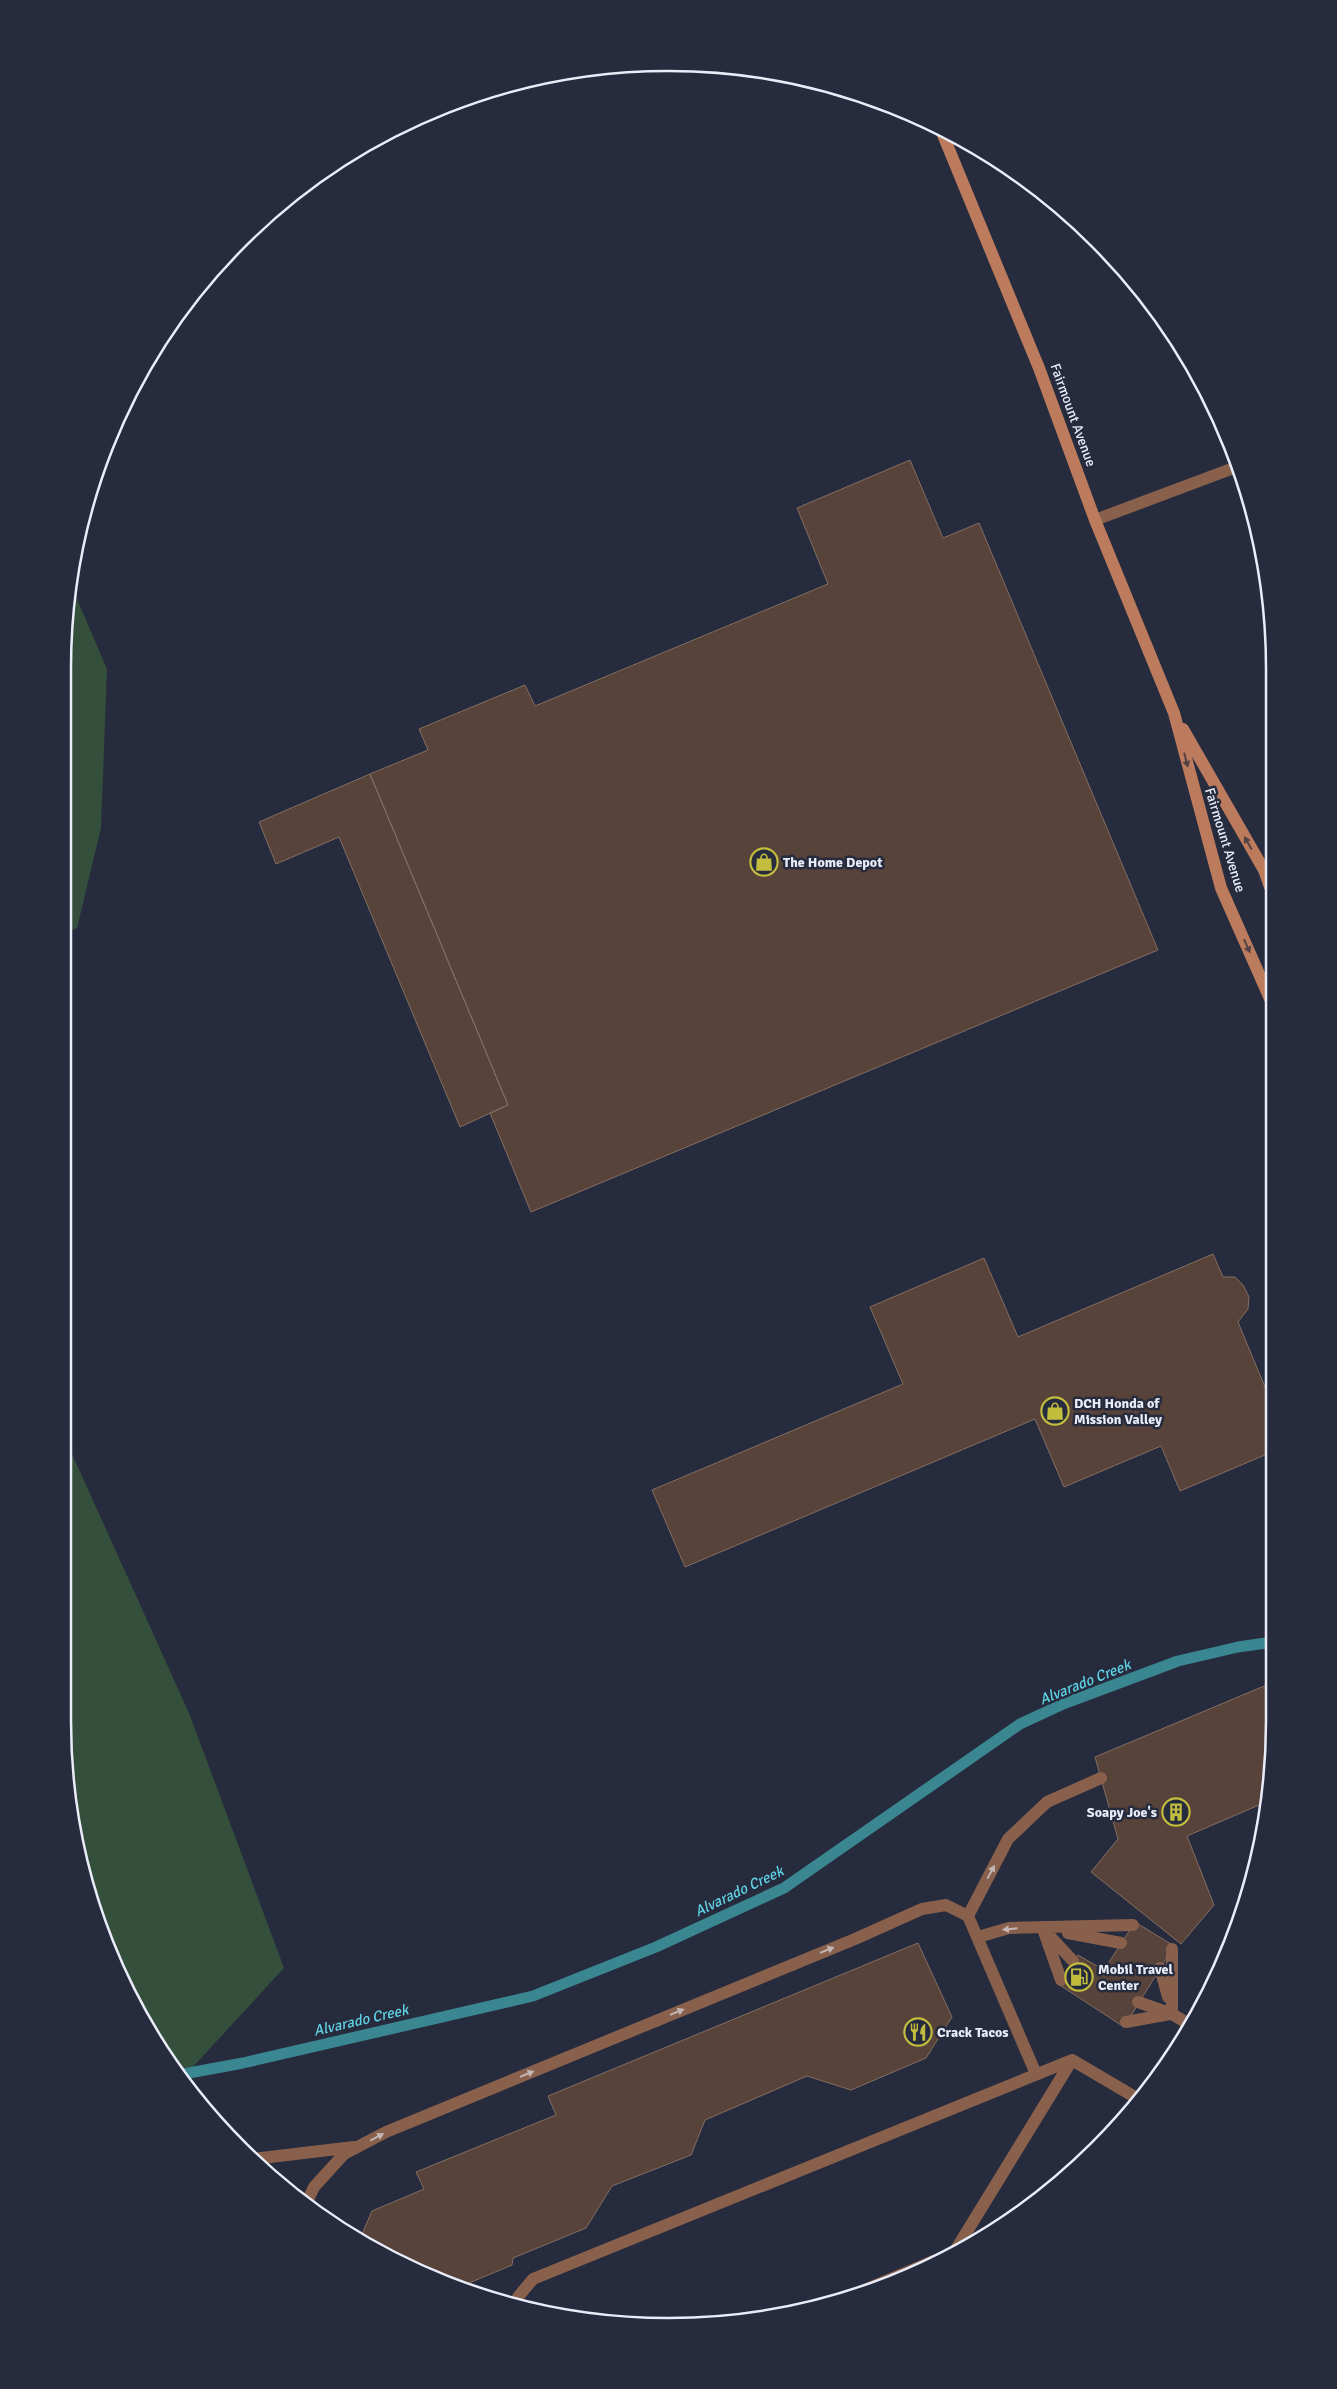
<svg xmlns="http://www.w3.org/2000/svg" width="1337" height="2389" font-family="Signika,sans-serif">
<rect width="100%" height="100%" fill="#262b3d"/>
<path fill="#344f3b" d="M71 585 107 669 101 828 77 928 63 934 64 629Z
M63 1434 189 1713 284 1968 181 2080 144 2023 95 1916 74 1838 63 1720Z"/>
<g fill="none" stroke-linecap="round" stroke-linejoin="round">
<path stroke="#3a8691" stroke-width="11" d="M178 2075 243 2063 533 1996 656 1947 784 1888 1020 1724 1063 1704 1178 1661 1238 1647 1273 1642"/>
</g>
<path fill="#574339" stroke="#846e63" d="M910 460 943 538 979 523 1158 950 531 1212 490 1113 508 1105 370 774 428 750 419 729 525 685 535 706 828 584 797 508Z
M370 774 508 1105 460 1127 339 837 276 864 259 822Z
M1213 1254 1223 1277H1235L1243 1285 1249 1297 1248 1309 1238 1322 1272 1404V1452L1180 1491 1161 1446 1064 1487 1035 1419 685 1567 652 1490 903 1384 870 1307 984 1258 1018 1337Z
M1269 1684 1273 1692V1760L1266 1802 1187 1836 1214 1905 1181 1944 1091 1872 1118 1839 1095 1757Z
M1135 1922 1174 1946 1124 2027 1058 1984 1078 1955 1104 1970Z
M918 1943 952 2017 926 2058 851 2090 807 2076 705 2120 691 2155 612 2186 586 2228 513 2258 512 2265 469 2283 466 2290 436 2280 360 2239 372 2211 424 2189 416 2172 556 2115 548 2096Z
M1092 2145 1095 2147 1083 2160Z"/>
<g fill="none" stroke-linecap="round" stroke-linejoin="round">
<path stroke="#88604c" stroke-width="12" d="M1095 520 1239 466
M968 1916 1008 1839 1047 1802 1101 1778
M1043 1929 1061 1980
M1047 1933 1073 1961
M1068 1933 1121 1943
M978 1937 1009 1928 1133 1925
M1160 1968 1168 1997
M1138 2002 1172 2014 1192 2026
M1172 2014V1949
M1126 2022 1170 2014
M253 2159 354 2147
M306 2204 314 2187 344 2154 386 2132 855 1939 922 1909 946 1905 968 1916 1036 2074
M955 2251 1072 2060
M836 2302 943 2257
M518 2307V2297L533 2279 1072 2060 1140 2100"/>
<path stroke="#bc7b5c" stroke-width="12" d="M941 130 1039 368 1095 520 1174 713 1221 888 1271 1001
M1183 729 1264 870 1270 887"/>
</g>
<defs><path id="oneway-solid" d="M-6-.8H1V-3.2L6.5 0L1 3.2V.8H-6Z" transform="scale(1.25)"/></defs>
<g fill="#534346">
<use href="#oneway-solid" transform="translate(1186 760) rotate(75)"/>
<use href="#oneway-solid" transform="translate(1248 843) rotate(-120)"/>
<use href="#oneway-solid" transform="translate(1247 946) rotate(66)"/>
</g>
<g fill="#c3b5b4">
<use href="#oneway-solid" transform="translate(991 1872) rotate(-62)"/>
<use href="#oneway-solid" transform="translate(1010 1929) rotate(174)"/>
<use href="#oneway-solid" transform="translate(827 1950) rotate(-22)"/>
<use href="#oneway-solid" transform="translate(677 2012) rotate(-22)"/>
<use href="#oneway-solid" transform="translate(527 2074) rotate(-22)"/>
<use href="#oneway-solid" transform="translate(377 2137) rotate(-28)"/>
</g>
<defs>
<g id="shop-ring" transform="scale(1.4375)"><circle r="9.5" fill="#262b3d" stroke="#c3bd3e" stroke-width="1.5"/><path d="M-5-2.5h2.3a2.7 3.5 0 0 1 5.4 0H5L5.5 6h-11ZM-1.5-2.5h3a1.5 2.3 0 0 0-3 0Z" fill="#c3bd3e"/></g>
<g id="building-ring" transform="scale(1.4375)"><circle r="9.5" fill="#262b3d" stroke="#c3bd3e" stroke-width="1.5"/><path d="M-4-6H4V6H1V3H-1V6H-4ZM-2.5-4.3h1.7v1.8h-1.7ZM.8-4.3h1.7v1.8H.8ZM-2.5-1h1.7V.8h-1.7ZM.8-1h1.7V.8H.8Z" fill="#c3bd3e"/></g>
<g id="fuel-ring" transform="scale(1.4375)"><circle r="9.5" fill="#262b3d" stroke="#c3bd3e" stroke-width="1.5"/><path d="M-5.5-6h7V0h2V4h1.3V-2.5L3-4.5l.8-.8L6-3V5H2.5V1h-1V6h-7ZM-4.2-4.7v3.2H.2V-4.7Z" fill="#c3bd3e"/></g>
<g id="restaurant-ring" transform="scale(1.4375)"><circle r="9.5" fill="#262b3d" stroke="#c3bd3e" stroke-width="1.5"/><path d="M-5-6h1v4h1v-4h1v4h1v-4h1v5L-1.5 .5V6h-2V.5L-5-1ZM5-6V6H3V1.5H1.5Q1.5-4 5-6Z" fill="#c3bd3e"/></g>
</defs>
<g fill-rule="evenodd">
<use href="#shop-ring" x="764" y="862"/>
<use href="#shop-ring" x="1055" y="1411"/>
<use href="#building-ring" x="1176" y="1812"/>
<use href="#fuel-ring" x="1079" y="1977"/>
<use href="#restaurant-ring" x="918" y="2032"/>
</g>
<g text-anchor="middle" dominant-baseline="central" stroke-width="5" stroke-linejoin="round" paint-order="stroke">
<g font-size="14" fill="#eaedf9" stroke="#262b3d">
<text transform="translate(1073 415) rotate(70)">Fairmount Avenue</text>
<text transform="translate(1225 840) rotate(73)">Fairmount Avenue</text>
</g>
<g font-size="14" font-weight="bold" fill="#eaedf9" stroke="#262b3d" text-anchor="start">
<text x="783" y="862">The Home Depot</text>
<text x="1074" y="1403">DCH Honda of<tspan x="1074" dy="16">Mission Valley</tspan></text>
<text x="1157" y="1812" text-anchor="end">Soapy Joe's</text>
<text x="1098" y="1969">Mobil Travel<tspan x="1098" dy="16">Center</tspan></text>
<text x="937" y="2032">Crack Tacos</text>
</g>
<g font-size="15" font-style="italic" fill="#5fd2e4" stroke="#262b3d">
<text transform="translate(1085 1682) rotate(-22)">Alvarado Creek</text>
<text transform="translate(739 1891) rotate(-26)">Alvarado Creek</text>
<text transform="translate(361 2020) rotate(-13)">Alvarado Creek</text>
</g>
</g>
<path d="M0 0H1337V2389H0ZM668 71H669A597 597 0 0 1 1266 668V1721A597 597 0 0 1 669 2318H668A597 597 0 0 1 71 1721V668A597 597 0 0 1 668 71Z" fill="#262b3d" fill-rule="evenodd"/>
<path fill="none" stroke="#eaedf9" stroke-width="2.5" d="M668 71H669A597 597 0 0 1 1266 668V1721A597 597 0 0 1 669 2318H668A597 597 0 0 1 71 1721V668A597 597 0 0 1 668 71Z"/>
</svg>
